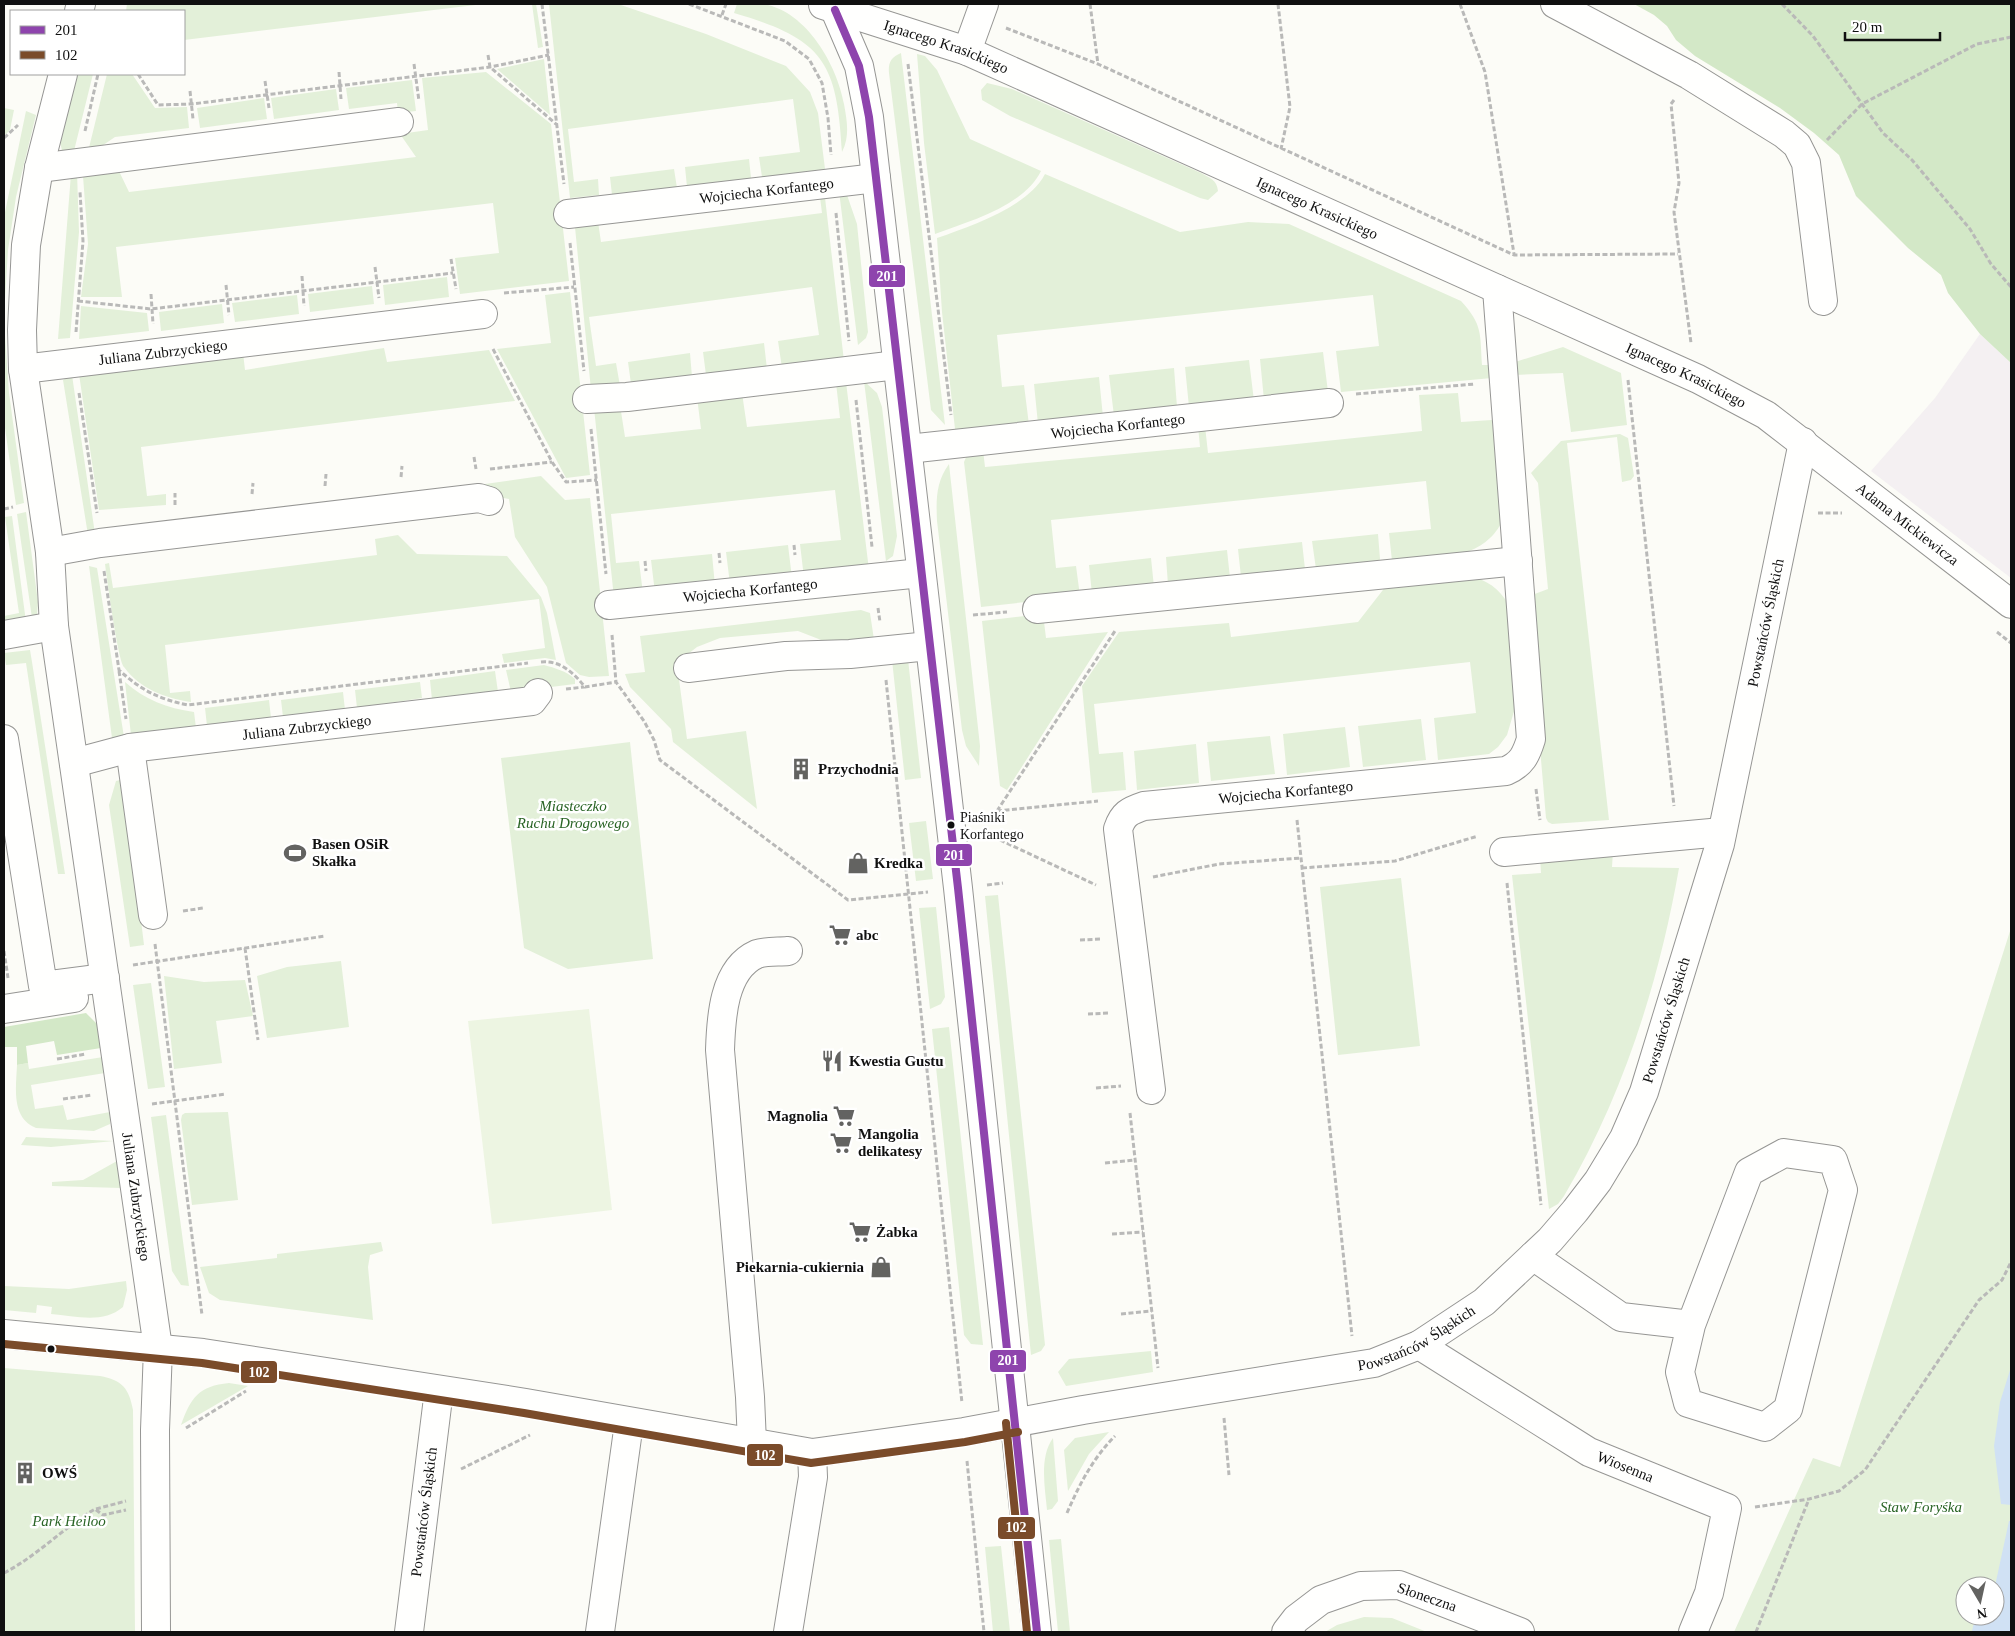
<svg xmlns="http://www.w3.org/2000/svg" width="2015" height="1636" font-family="Georgia,serif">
<rect width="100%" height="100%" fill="#fcfcf7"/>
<path fill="#f4f0f2" d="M1980 334 2011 363V578L1871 471 1935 398Z"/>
<path fill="#e3f0d9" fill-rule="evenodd" d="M127 4H484L184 40V11H126Z
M532 4H536L543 47 538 48Z
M549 4H618L706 34 786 66 810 92 818 113 826 177 766 182 762 177 759 157 800 152 793 99 568 129 574 182 598 179 599 195 570 198Z
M737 4C745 4 755 2 764 4 807 12 837 65 844 104 847 121 850 136 842 152 837 61 823 39 734 13Z
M901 53 945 425 931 410 889 73C888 63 891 57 901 53Z
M917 54 925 56 937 70 970 139 1041 171C1024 206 970 221 935 234L924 143Z
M544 59 550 115 497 69Z
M486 72 551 124 569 281 460 294 455 258 499 253 493 203 116 247 122 297H81L88 244 83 176 118 169 129 192 416 157 400 134 428 130 422 78Z
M78 74H93L71 163 64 159 60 142Z
M107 74H132L155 108 187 107 189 128 115 137 87 156Z
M412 80 416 111 398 113 397 103 349 109 346 88Z
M987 83 1012 89 1201 173C1210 178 1217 180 1218 191L1208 200 1200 198 1010 116 982 100 981 90Z
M336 89 339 110 274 119 271 98Z
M264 98 267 119 200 128 197 108Z
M4 108 14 110 10 130 4 136Z
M26 111 36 115 16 197 8 250 4 316V217Z
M749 159 751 178 687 187 685 167Z
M674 169 677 188 612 195 610 177Z
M77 172 79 232 70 338 58 339 71 174Z
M1045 174 1180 232 1248 222 1289 224 1461 301C1483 325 1480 334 1482 365H1493L1492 378 1341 392 1336 351 1379 346 1373 295 997 335 1002 387 1024 385 1029 425 959 431 955 429 942 312 937 238C971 226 1028 207 1045 174Z
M819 189H824L844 361 782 368 778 341 819 335 812 287 589 317 596 366 616 363 620 386 591 390 574 217 597 215 601 242 822 213Z
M839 191 847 195 857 224 868 332 866 338 858 345Z
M447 277 449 297 385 305 383 285Z
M372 286 374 304 310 312 308 294Z
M570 292 590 475 566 478 497 349 551 343 545 295Z
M297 295 299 314 235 322 232 303Z
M222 304 224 323 161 331 159 312Z
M81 306 147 313 149 331 79 339Z
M4 321 9 393 24 503 16 505 4 421Z
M764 343 767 369 706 375 703 352Z
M242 344 245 370 384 348 387 362 489 350 515 401 141 447 147 496 166 494V505L99 510 79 374Z
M1563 347 1621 373 1627 425 1571 432 1563 373 1514 375 1512 363Z
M1323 352 1328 392 1264 400 1260 359Z
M690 353 692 377 631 384 628 362Z
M1249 360 1254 401 1189 407 1185 367Z
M1174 368 1177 407 1114 416 1109 375Z
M72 375 95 534 88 535 63 380Z
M1099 377 1103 417 1038 424 1034 384Z
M864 381 877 393 882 407 897 536 893 556 886 561Z
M846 382 869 570 804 578 800 544 841 540 835 490 611 514 616 563 639 561 643 594 614 598 594 408 620 405 625 437 701 429 697 397 742 393 747 427 840 418 836 383Z
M1458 393 1461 422 1492 420 1504 519C1500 525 1496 533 1490 538 1465 562 1425 558 1392 561L1389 533 1431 529 1426 481 1051 520 1056 568 1076 566 1080 596 981 607 964 462 968 453 983 450 985 467 1200 447 1198 426H1205L1208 453 1422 431 1419 395Z
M1620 434 1628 438 1634 476 1631 480 1622 482 1617 437 1567 443 1609 820 1552 824 1548 822 1546 818 1534 678 1532 595 1548 589 1538 483 1531 473 1561 441Z
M949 464 980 746 979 766 966 746 962 730 937 521C936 499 936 482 949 464Z
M541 476 565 500 590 498 609 676 589 677 580 675 566 663 547 587 515 537 509 499 487 495 485 484Z
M26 512 38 602 37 614 32 618 17 514Z
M12 516 26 622 4 626V616L19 613 5 517Z
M1378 534 1380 559 1378 563 1316 569 1312 541Z
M398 535 417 554 507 556 541 597 547 613 556 660 545 658 504 663 502 654 545 648 539 599 165 645 170 693 190 691 191 702C165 698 140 689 124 667 118 660 107 579 105 564L109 563 113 588 377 555 375 539Z
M1302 542 1305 569 1241 577 1238 549Z
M788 545 792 578 730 584 726 552Z
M1227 550 1230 578 1168 585 1166 557Z
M712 554 715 586 655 593 651 560Z
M1151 558 1154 587 1092 594 1089 565Z
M89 566 97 568 124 737 112 738Z
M1469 576C1487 580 1499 588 1508 604L1515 708 1507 735 1498 747 1489 754 1438 760 1434 718 1476 713 1470 662 1094 704 1099 754 1123 752 1126 790 1092 793 1082 686 1119 632 1229 623 1231 637 1358 622 1386 586Z
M861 610 870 613 876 653 829 643 798 631 720 638 697 647 679 661 678 672 687 739 746 731 757 809 673 742 671 729 630 687 625 674 645 672 640 636Z
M1043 614 1046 638 1108 632 1007 790 1000 786 982 621Z
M30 650 32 662 65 874H58L26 663 6 665 4 653Z
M908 659 921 778 905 780 892 660Z
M544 665C555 668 566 671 575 679V684L511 692 506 670Z
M495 671 498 692 432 700 430 680Z
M125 682C145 700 167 708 194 712L196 728 131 735Z
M420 682 422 698 357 708 355 690Z
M343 692 345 710 283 717 281 700Z
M269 700 271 718 207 726 205 708Z
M1421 719 1426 760 1363 767 1358 726Z
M1345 727 1350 767 1287 775 1283 734Z
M1270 736 1275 774 1211 781 1207 742Z
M630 742 653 959 568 969 524 948 501 758Z
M1196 744 1199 783 1137 790 1134 751Z
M124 779 144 945 130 947 109 805 116 781Z
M926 821 933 879 916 881 909 823Z
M1613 851 1612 867 1679 868C1659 982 1623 1096 1564 1196L1558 1204 1549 1209 1512 875 1541 873 1540 857Z
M1401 878 1420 1046 1338 1055 1320 887Z
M998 895 1045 1345 1041 1351 1031 1355 985 896Z
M936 907 945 997 941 1004 930 1009 919 908Z
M2011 928V1632H1734L1813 1458 1840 1467ZM1965 1586H1995V1616H1965Z
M341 961 349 1027 267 1038 257 976 287 967Z
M164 976 204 982 245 980 253 1016 216 1021 222 1063 174 1069Z
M151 983 165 1087 148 1089 133 985Z
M949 1027 983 1345 971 1344 964 1335 932 1029Z
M103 1057 105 1073 31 1085 35 1109 63 1105 67 1120 110 1112V1124L94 1131 36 1128C11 1118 16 1088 17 1065L28 1063 29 1069Z
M228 1112 238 1200 192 1205 181 1120 182 1115 185 1113Z
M166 1115 189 1286 181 1285 172 1271 151 1117Z
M26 1137 114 1141 51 1147 21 1145Z
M117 1161 121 1188 52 1186V1182L83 1180Z
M381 1242 383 1251 370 1255 368 1267 373 1320 220 1300 209 1293 200 1267 277 1258V1254Z
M126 1281 127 1290 123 1307C103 1324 76 1316 51 1314L52 1307 37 1305 36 1313 4 1310V1286L69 1289Z
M1151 1351 1153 1372 1066 1386 1058 1372 1069 1359Z
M4 1368 100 1376C122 1380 129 1388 133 1410L135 1632H4Z
M229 1383 248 1386 181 1425C191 1397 199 1386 229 1383Z
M1109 1432 1089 1454 1068 1491 1064 1450 1075 1438Z
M1053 1438 1058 1501 1052 1509 1047 1510C1045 1488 1039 1457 1053 1438Z
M1061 1539 1070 1632H1058L1049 1540Z
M1001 1546 1010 1632H993L985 1547Z
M1364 1617 1392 1618 1427 1632H1325L1337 1625Z"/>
<path fill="#d3e8c7" d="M1634 4H2011V363L1980 334 1948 293 1941 275 1908 248 1856 196 1839 155 1814 133 1780 108 1695 56 1676 40 1667 26 1654 15Z
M86 1013 97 1024 101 1048 57 1055 54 1041 26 1046 28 1063 17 1065V1047H4V1027Z"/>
<path fill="#edf5e2" d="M589 1009 612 1210 492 1224 468 1021Z"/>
<path fill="#d0e1f4" d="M2011 1367V1505L2001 1504 1994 1446 2000 1402Z
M2009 1521H2011V1632H1972L1973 1626 1980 1616H1995V1586Z"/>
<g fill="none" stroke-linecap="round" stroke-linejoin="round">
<g stroke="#969694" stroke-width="30">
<g id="minor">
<path d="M1555 4 1689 75 1784 134 1797 145 1806 163 1823 301"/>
<path id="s1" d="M823 5 967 51 1698 379 1766 415 2011 604"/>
<path d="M835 10 859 66 869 117 958 888 1037 1632"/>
<path d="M79 11 81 4"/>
<path d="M967 51 984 4"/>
<path id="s2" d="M63 74 39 168 26 245 22 330 23 369 50 552 54 626 158 1348 155 1430 156 1632"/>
<path d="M39 168 399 122"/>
<path id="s3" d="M568 214 876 178"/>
<path id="s4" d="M23 369 483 314"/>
<path d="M587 399 627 397 897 365"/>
<path id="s5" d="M908 449 1329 403"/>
<path d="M50 552 100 543 479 498 489 501"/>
<path id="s6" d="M609 605 921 573"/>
<path d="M1037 609 1518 561"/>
<path d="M4 635 54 626"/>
<path d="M688 668 786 656 850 654 929 646"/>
<path d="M4 739 43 986 105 978"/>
<path d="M130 748 153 915"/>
<path id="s7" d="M74 763 130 748 532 701 538 693"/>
<path d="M1504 852 1722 832"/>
<path d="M4 1009 74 998"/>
<path id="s8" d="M1151 1090 1118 829C1123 814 1129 811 1144 806L1506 771C1522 764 1526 755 1531 739L1497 289"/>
<path d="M1533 1256 1621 1317 1691 1325 1680 1372 1688 1403 1765 1427 1788 1409 1843 1190 1833 1160 1784 1153 1749 1172 1691 1325"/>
<path id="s9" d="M4 1334 203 1353 526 1403 812 1453 964 1432 1083 1410 1374 1363 1419 1345 1484 1302 1550 1240 1575 1211 1598 1181 1624 1138 1644 1092 1720 844 1803 442"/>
<path id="s10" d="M1419 1345 1589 1452 1727 1508 1709 1593 1693 1632"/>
<path d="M752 1443 750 1397 720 1050C721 1019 723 969 757 954 766 951 779 952 788 951"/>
<path id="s11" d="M409 1632 439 1390"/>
<path d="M600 1632 629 1423"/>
<path d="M788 1632 813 1477 812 1453"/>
<path d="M1286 1632 1296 1619 1321 1600 1361 1586 1399 1585 1520 1632"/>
</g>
</g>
<path stroke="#b9b9b8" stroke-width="3" stroke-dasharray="5 2.5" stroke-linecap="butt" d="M542 4 564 184
M689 4 785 41 809 59 822 83 828 118 831 155
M1090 4 1098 64
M1278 4 1290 107 1281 149
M1460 4 1485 72 1514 254
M1782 4 1813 36 1883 133 1912 160 1970 229 1991 264 2011 287
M722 15 726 4
M1006 28 1098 64 1514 255 1678 254
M488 55 490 67 556 124
M414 64 419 101
M908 64 951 415
M339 72 341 99
M138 74 158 105 192 104 490 67 549 55
M265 81 269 108
M190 91 193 119
M1674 100 1671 104 1679 183 1674 212 1691 343
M85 131 98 74
M4 138 18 125
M1827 140 1862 104 1977 44 2011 37
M836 213 849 341
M570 243 584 371
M451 259 456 289
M375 267 379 298
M302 276 304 306
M226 285 229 315
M504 293 574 287
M151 294 153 324
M78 301 151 309 453 273
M76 332 83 241 80 192
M493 349 552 462 566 482 597 480
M1628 380 1674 806
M79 393 97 513
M1356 394 1475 384
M856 400 872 547
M591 429 606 574
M474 457 476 469
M490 469 552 462
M401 477 402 466
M325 486 326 474
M252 494 253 483
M175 505V493
M4 509 13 507
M1818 513H1842
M794 545 795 555
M719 553 720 563
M645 561 646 571
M104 571 119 670C141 690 158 699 188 705L528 663
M878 608 880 622
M973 615 1007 612
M1997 632 2011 643
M612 635 616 682 644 721 654 740 660 760 848 900 928 892
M541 662C560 660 574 673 585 687L616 682
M119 671 126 719
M886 680 962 1403
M566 689 584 687
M1536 789 1540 820
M997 811 1115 631
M997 811 1098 801
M1297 820 1352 1336
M1000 840 1096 885
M1302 868 1395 861 1478 836
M1153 877 1219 864 1301 858
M1507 883 1541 1205
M987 885 1003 883
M183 911 203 908
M1080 940 1102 939
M155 944 202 1315
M245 948 258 1040
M4 951 8 978
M133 965 325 936
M1088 1014 1110 1013
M57 1059 86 1054
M1096 1088 1121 1086
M63 1099 92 1095
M152 1104 226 1094
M1130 1113 1158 1368
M1105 1163 1135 1160
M1112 1234 1143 1232
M1121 1314 1152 1311
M1224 1418 1229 1475
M186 1428 246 1391
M967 1461 984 1632
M461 1469 530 1435
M1755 1507 1809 1499 1839 1491 1865 1470 1979 1300 2002 1280 2011 1262
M96 1509 126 1501
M1067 1513C1079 1485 1093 1458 1115 1436
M4 1573C37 1556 63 1528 95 1509L103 1515 126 1510
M1756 1632 1809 1499"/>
<use href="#minor" stroke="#fffffe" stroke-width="28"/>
<g stroke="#fff" stroke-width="11">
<path id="bus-1" d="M835 10 859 66 869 117 958 888 1037 1632"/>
</g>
<g stroke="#fff" stroke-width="11">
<path id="bus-2" d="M4 1344 202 1363 524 1413 811 1463 965 1442 1018 1432
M1006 1423 1027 1632"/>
</g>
<use href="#bus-1" stroke="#8e44ad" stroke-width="8"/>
<use href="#bus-2" stroke="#7a4b2a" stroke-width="8"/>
</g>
<defs>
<g id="building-bare" transform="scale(1.725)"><path d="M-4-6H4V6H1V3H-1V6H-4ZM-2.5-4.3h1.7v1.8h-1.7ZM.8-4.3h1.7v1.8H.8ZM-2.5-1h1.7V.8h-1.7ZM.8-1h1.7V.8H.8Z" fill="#636361" stroke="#fff" stroke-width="2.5" paint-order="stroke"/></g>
<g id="stadium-bare" transform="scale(1.725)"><path d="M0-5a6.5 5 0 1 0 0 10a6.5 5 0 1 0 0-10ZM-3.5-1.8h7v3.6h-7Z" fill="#636361" stroke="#fff" stroke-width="2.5" paint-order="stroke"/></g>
<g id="shop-bare" transform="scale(1.725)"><path d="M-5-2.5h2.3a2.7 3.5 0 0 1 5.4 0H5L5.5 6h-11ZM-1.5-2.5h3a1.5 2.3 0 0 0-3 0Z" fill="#636361" stroke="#fff" stroke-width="2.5" paint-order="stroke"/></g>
<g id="supermarket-bare" transform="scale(1.725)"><path d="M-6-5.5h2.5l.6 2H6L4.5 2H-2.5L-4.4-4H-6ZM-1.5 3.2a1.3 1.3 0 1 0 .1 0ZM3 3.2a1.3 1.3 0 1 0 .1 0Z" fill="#636361" stroke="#fff" stroke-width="2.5" paint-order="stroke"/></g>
<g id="restaurant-bare" transform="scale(1.725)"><path d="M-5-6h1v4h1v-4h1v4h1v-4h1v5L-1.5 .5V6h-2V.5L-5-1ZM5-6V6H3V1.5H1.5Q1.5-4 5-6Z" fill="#636361" stroke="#fff" stroke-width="2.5" paint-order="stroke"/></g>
</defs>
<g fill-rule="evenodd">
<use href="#building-bare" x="801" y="769"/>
<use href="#stadium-bare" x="295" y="853"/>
<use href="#shop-bare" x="858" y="863"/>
<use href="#supermarket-bare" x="840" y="935"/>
<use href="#restaurant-bare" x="832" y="1061"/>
<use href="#supermarket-bare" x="844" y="1116"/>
<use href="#supermarket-bare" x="841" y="1143"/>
<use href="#supermarket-bare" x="860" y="1232"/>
<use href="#shop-bare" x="881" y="1267"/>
<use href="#building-bare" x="25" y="1473"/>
</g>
<g fill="#101010" stroke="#fff" stroke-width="2">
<circle cx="951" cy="825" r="4.5"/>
<circle cx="51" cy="1349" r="4.5"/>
</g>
<g text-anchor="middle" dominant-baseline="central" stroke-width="5" stroke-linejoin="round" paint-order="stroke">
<g font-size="14" fill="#101010" stroke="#fff" text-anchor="start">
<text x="960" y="817">Piaśniki<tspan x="960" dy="17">Korfantego</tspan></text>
</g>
<g font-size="15" fill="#101010" stroke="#fff">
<text stroke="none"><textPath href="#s1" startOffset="130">Ignacego Krasickiego</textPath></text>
<text stroke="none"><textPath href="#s3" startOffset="200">Wojciecha Korfantego</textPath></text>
<text stroke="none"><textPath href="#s1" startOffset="535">Ignacego Krasickiego</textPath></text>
<text stroke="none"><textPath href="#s4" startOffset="141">Juliana Zubrzyckiego</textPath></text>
<text stroke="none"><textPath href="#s1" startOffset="940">Ignacego Krasickiego</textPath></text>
<text stroke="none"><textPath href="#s5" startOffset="211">Wojciecha Korfantego</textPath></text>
<text stroke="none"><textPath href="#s1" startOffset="1208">Adama Mickiewicza</textPath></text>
<text stroke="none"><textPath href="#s6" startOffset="142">Wojciecha Korfantego</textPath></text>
<text stroke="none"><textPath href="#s9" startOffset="2265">Powstańców Śląskich</textPath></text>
<text stroke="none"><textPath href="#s7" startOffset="236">Juliana Zubrzyckiego</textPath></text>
<text stroke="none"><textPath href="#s8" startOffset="442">Wojciecha Korfantego</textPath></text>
<text stroke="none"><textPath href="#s9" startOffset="1855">Powstańców Śląskich</textPath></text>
<text stroke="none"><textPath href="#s2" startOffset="1135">Juliana Zubrzyckiego</textPath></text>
<text stroke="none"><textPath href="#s9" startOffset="1435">Powstańców Śląskich</textPath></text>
<text stroke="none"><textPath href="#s10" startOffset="240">Wiosenna</textPath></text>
<text stroke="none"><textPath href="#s11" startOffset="121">Powstańców Śląskich</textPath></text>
<text transform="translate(1427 1597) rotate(19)">Słoneczna</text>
</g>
<g font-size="15" font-weight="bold" fill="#101010" stroke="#fff" text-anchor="start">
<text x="818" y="769">Przychodnia</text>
<text x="312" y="844">Basen OSiR<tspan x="312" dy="17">Skałka</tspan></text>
<text x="874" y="863">Kredka</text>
<text x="856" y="935">abc</text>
<text x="849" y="1061">Kwestia Gustu</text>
<text x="828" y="1116" text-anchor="end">Magnolia</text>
<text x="858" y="1134">Mangolia<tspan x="858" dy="17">delikatesy</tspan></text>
<text x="876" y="1232">Żabka</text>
<text x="864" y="1267" text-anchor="end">Piekarnia-cukiernia</text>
<text x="42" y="1473">OWŚ</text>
</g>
<g font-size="15" font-style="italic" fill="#296425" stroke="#fff">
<text x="573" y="806">Miasteczko<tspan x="573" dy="17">Ruchu Drogowego</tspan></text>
<text x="1921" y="1507">Staw Foryśka</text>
<text x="69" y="1521">Park Heiloo</text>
</g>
</g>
<g stroke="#fff" stroke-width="2">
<rect x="868" y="264" width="38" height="24" rx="5" fill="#8e44ad"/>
<rect x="935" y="843" width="38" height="24" rx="5" fill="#8e44ad"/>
<rect x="989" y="1349" width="38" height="24" rx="5" fill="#8e44ad"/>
<rect x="240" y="1360" width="38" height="24" rx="5" fill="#7a4b2a"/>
<rect x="746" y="1443" width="38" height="24" rx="5" fill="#7a4b2a"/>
<rect x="997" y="1516" width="39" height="24" rx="5" fill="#7a4b2a"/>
</g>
<g font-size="14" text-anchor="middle" font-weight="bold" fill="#fff">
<text x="887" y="281">201</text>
<text x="954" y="860">201</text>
<text x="1008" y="1365">201</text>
<text x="259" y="1377">102</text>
<text x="765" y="1460">102</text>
<text x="1016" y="1532">102</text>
</g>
<rect width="2015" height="1636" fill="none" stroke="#101010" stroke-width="10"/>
<rect x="10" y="10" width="175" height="65" fill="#ffffff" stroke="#9f9f9f"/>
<rect x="20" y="26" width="25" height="8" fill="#8e44ad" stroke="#9f9f9f"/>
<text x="55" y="35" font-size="15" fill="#101010">201</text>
<rect x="20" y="51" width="25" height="8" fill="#7a4b2a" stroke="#9f9f9f"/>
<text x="55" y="60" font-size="15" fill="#101010">102</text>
<g transform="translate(1980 1601) rotate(171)"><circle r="24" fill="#ffffff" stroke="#9f9f9f"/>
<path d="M0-4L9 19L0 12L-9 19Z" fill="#636361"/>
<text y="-8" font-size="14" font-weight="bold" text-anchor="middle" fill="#101010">N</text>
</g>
<path d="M1845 32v8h95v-8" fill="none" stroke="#101010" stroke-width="2.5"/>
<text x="1852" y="32" font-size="15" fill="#101010" stroke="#ffffff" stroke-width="4" paint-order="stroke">20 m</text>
</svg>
